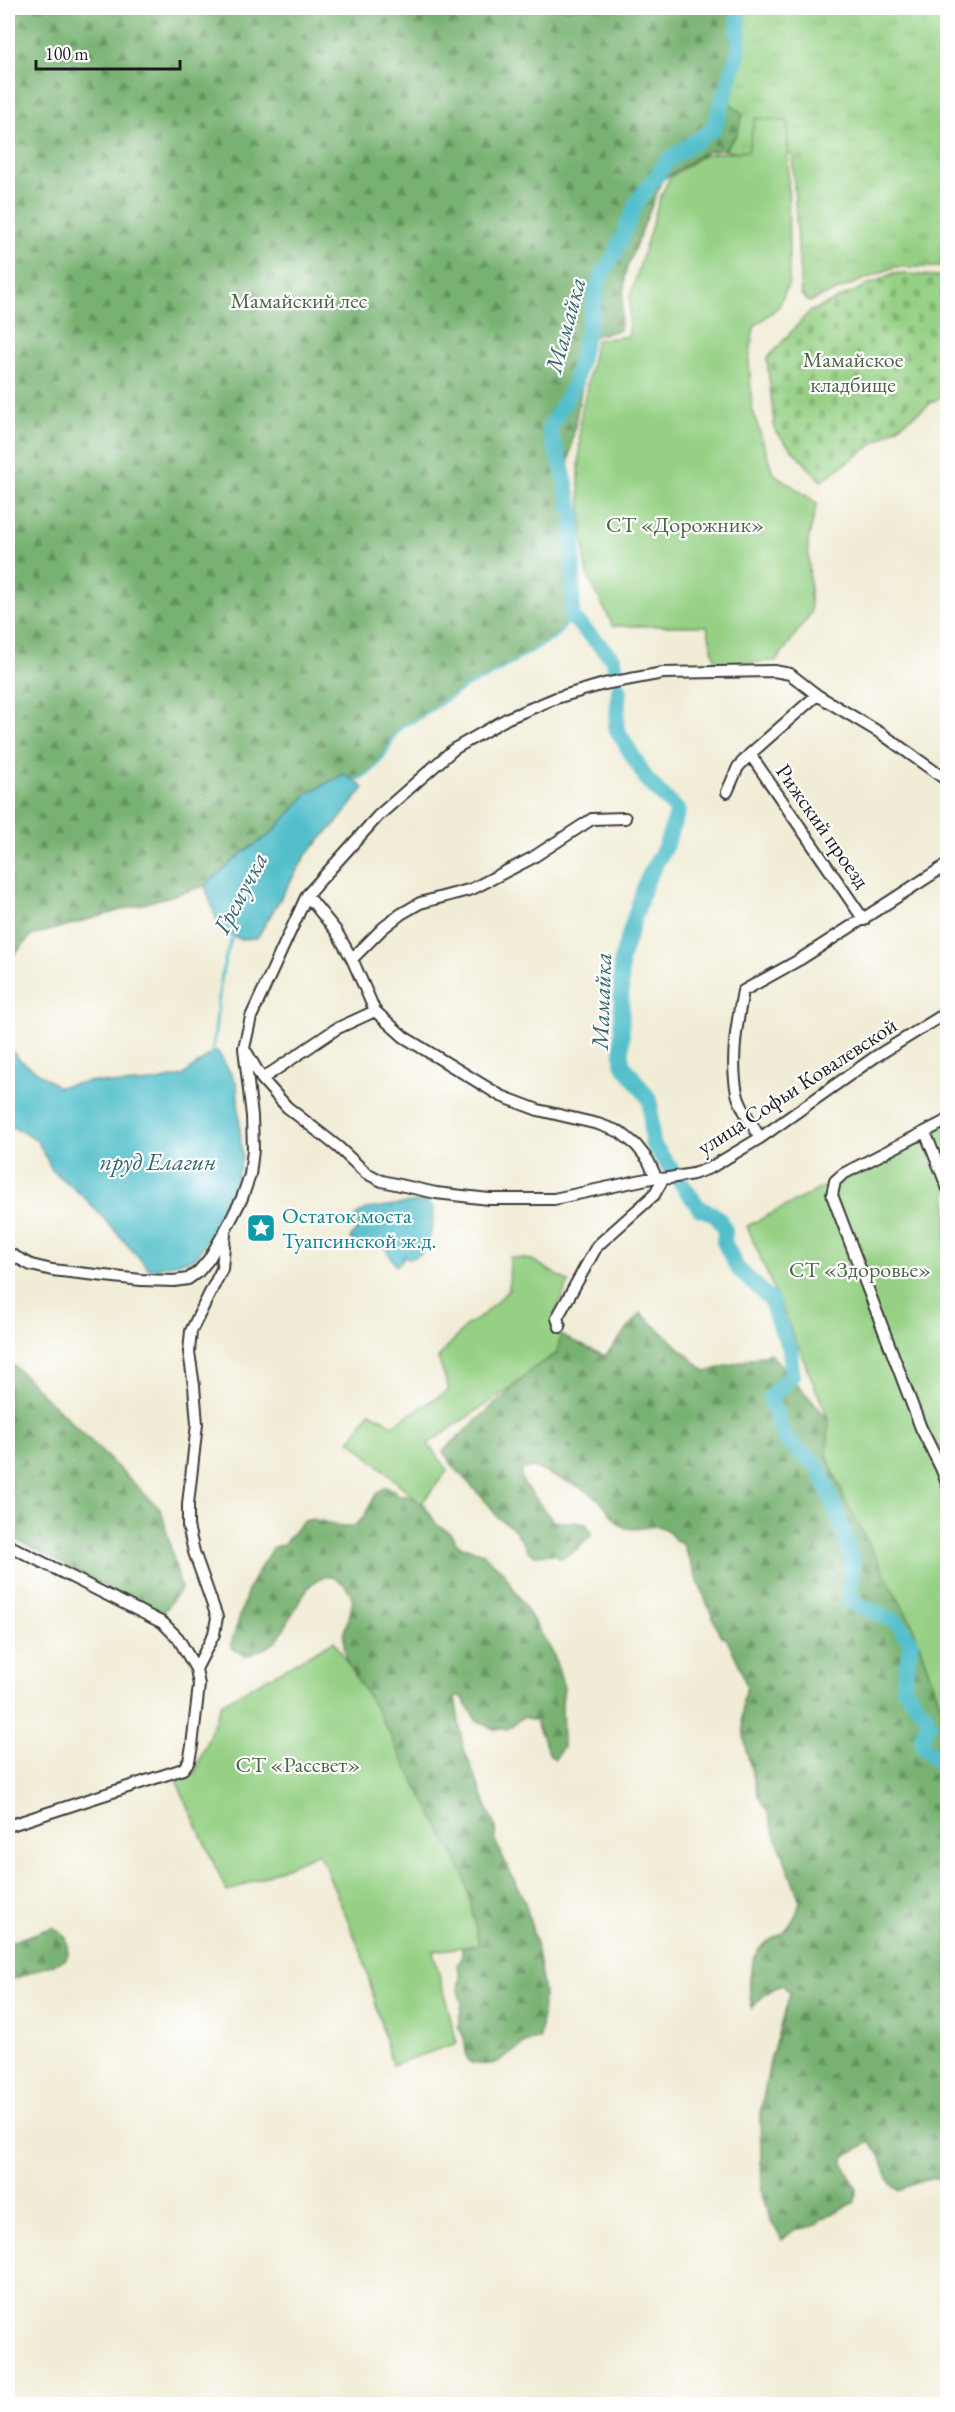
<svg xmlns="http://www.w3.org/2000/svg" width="955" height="2412" font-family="'EB Garamond',serif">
<defs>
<pattern id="grass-tufts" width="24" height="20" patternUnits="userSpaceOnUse" patternTransform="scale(1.5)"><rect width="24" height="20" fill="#95d084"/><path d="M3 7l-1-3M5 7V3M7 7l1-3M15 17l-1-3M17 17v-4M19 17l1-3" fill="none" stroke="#80b271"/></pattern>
<pattern id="forest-firs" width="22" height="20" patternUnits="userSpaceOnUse" patternTransform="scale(1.5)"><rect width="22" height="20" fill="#78b272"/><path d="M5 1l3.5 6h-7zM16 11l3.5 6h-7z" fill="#62905d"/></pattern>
<pattern id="cemetery-stones" width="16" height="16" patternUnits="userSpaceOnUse" patternTransform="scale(1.5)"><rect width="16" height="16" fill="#95d084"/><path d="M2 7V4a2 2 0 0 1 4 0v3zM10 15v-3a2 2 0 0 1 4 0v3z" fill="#80b271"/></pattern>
</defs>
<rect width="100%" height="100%" fill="#fff"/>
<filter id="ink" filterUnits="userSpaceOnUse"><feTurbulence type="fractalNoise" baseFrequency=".0167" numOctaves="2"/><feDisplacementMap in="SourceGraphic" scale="12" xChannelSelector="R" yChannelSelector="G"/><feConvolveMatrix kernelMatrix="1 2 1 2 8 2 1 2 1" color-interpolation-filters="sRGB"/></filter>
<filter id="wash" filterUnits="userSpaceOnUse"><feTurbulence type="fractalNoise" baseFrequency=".008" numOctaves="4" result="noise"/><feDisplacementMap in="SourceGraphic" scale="24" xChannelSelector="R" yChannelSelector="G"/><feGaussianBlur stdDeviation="1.35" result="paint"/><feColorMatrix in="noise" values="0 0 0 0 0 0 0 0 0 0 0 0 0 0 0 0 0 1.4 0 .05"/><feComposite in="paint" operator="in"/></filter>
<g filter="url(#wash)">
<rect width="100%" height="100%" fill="#f1ecd6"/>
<path fill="url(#grass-tufts)" stroke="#587650" stroke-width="1.5" d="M744 8H947L948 236 939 267H894L809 302 801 294 792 154 757 156 724 150 737 134 729 102 744 50Z"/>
<path fill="url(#forest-firs)" stroke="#4a6747" stroke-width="1.5" d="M8 8H744V50L729 102 743 114 737 134 724 150 707 151 662 180 626 270 620 330 590 337 568 466 571 618 557 636 487 678 467 686 415 721 404 725 397 732 383 758 372 771 354 781 344 774 307 794 271 834 242 853 205 886 31 936 8 961Z
M641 1313 706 1372 770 1353 829 1420 827 1455 912 1624 942 1708 947 1710V2179C933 2176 912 2183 900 2191 886 2184 886 2171 881 2158 879 2152 873 2147 869 2142L845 2156 843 2163 856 2187 855 2202 823 2218 814 2226 794 2230 782 2240 770 2219 762 2195 760 2114 771 2057 790 1994 783 1985C771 1988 758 1999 752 2009 748 1990 748 1961 762 1946 768 1940 776 1938 782 1933 792 1924 798 1913 800 1901L766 1809 759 1798 746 1750 742 1720 743 1699 747 1687 738 1662 726 1638 720 1635 682 1542 676 1541C658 1514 650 1533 627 1528 616 1526 609 1509 601 1502 583 1484 558 1480 536 1468L522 1469 521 1476 523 1482 553 1521 586 1523 592 1535C580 1545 576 1553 560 1558L555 1554 534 1555 529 1552 515 1530 498 1518 490 1506 453 1466 443 1451 536 1366 557 1353 560 1335 605 1356Z
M8 1360 161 1510 181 1588 161 1616 8 1535Z
M385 1487 392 1489 399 1495 419 1497 437 1525 449 1532 456 1542 462 1547 481 1552 503 1571 553 1653 564 1688 562 1702 563 1746 555 1759 550 1755 535 1721 523 1717 507 1729H494L476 1720 462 1697H455L463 1747 495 1827 496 1843 525 1902 536 1944 544 1993 540 2039C522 2039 512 2057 495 2063 488 2066 479 2064 471 2063L467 2058 464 2038 458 2026 462 2004 458 1991 460 1978 458 1964 462 1958V1938L349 1675C348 1662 342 1645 344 1633 346 1622 354 1609 352 1597 351 1593 345 1585 341 1582 307 1556 291 1630 274 1643 266 1649 254 1653 245 1656L233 1649 231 1644 249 1587 272 1548 284 1544 302 1522 312 1519 341 1526H354L363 1518 376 1494Z
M53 1927 66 1937 68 1954 65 1960 8 1981V1943Z"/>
<path fill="url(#cemetery-stones)" stroke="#587650" stroke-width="1.5" d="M894 273 947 277V392L821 481 775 431 767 359 809 312Z"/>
<path fill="#95d084" stroke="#587650" stroke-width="1.5" d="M755 118 788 121 789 282 779 306 754 327 749 361 752 408 773 473 817 503 808 541 811 613 776 661 716 665 707 626H613L586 572 579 485 580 420 596 340 629 336 630 297 660 198 670 177 705 154 748 151Z
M947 1124V1706L942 1708 912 1624 845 1500 827 1455 829 1420 747 1226Z
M510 1257 532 1260 569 1282 554 1314 560 1335 557 1353 536 1366 513 1386 428 1444 448 1470 421 1504 350 1440 370 1412 393 1425 449 1390 438 1358 467 1325 479 1318 509 1290Z
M334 1641 377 1711 465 1877 479 1945 433 1951 457 2043 392 2065 362 1954 319 1853 227 1892 176 1780 194 1775 221 1704Z"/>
<path fill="#52bfcb" stroke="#376e74" stroke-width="1.5" d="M344 774 364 788 339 820 306 855 257 938 240 939 220 931 205 886 242 853 271 834 307 794Z
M8 1046 19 1059 58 1087 90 1081 120 1084 152 1082 182 1076 213 1052H218L237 1084 242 1157 232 1199 196 1258 150 1270 87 1200 52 1170 37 1140 12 1127 8 1121Z
M425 1201 434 1208C434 1221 430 1242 422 1252 419 1256 414 1257 409 1259L404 1255 402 1261 396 1266 385 1247 363 1248 361 1245H355L350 1238 357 1229 358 1220 355 1216 366 1209Z"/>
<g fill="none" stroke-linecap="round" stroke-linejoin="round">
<path stroke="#52bfcb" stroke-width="3" d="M351 784 372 771 383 758 397 732 404 725 415 721 467 686 487 678 557 636 572 617
M212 1053C219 1013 217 972 234 934"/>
<path stroke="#52bfcb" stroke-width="16" d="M616 673 614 660 572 617 574 521 562 468 549 429 574 385 600 278 615 254 637 202 668 160 714 128 739 51 738 8
M619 689 616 728 647 780 678 811 666 845 646 882 621 960 622 1063 650 1100 652 1143 700 1209 712 1213 719 1219 725 1230 724 1242 737 1268 771 1300 777 1320 790 1348 792 1375 770 1397 785 1439 819 1468 841 1525 852 1560 849 1601 896 1621 911 1642 903 1687 926 1715 929 1724 922 1735 923 1746 948 1772"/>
</g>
</g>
<g filter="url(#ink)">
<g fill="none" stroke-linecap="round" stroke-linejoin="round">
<g stroke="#3c3b38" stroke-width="14">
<path id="minor" d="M750 754 864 920
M727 792 738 767 750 754 817 695 882 734 948 781
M307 895 336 931 352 959 375 1011 404 1037 501 1096 538 1110 598 1124 620 1132 636 1145 648 1160 656 1177
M352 959 383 928 401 914 420 903 472 889 532 858 592 819 625 818
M247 1053 262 1079 287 1107 338 1147 366 1173 382 1181 436 1193 489 1199H554L656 1177 663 1179
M262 1079 336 1029 375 1011
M948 1120 843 1174 835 1181 832 1195 921 1428 941 1468 948 1486
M925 1132 948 1189
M760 1138C753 1125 740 1108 737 1093 730 1060 737 1023 743 991L799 960 948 864
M8 1253 31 1265 52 1270 141 1280 174 1281 188 1279 199 1271 209 1259 225 1231 242 1198 250 1175 253 1150 252 1116 244 1048 251 1017 307 895 378 816 454 749 508 718 556 698 604 684 663 673 774 671 790 674 817 695
M560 1327 557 1318 597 1246 654 1195 663 1179 693 1174 710 1168 760 1138 875 1057 948 1012
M8 1545 163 1623 178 1638 196 1669 199 1685 192 1746 189 1761 183 1769 8 1826
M196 1669 214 1634 217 1617 194 1552 188 1526V1504L197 1424 194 1386 189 1352 191 1331 222 1269 225 1234"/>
</g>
<use href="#minor" stroke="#fff" stroke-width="10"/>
</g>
</g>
<defs>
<g id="sight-square" transform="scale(1.5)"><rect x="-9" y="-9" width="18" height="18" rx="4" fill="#0f9aa8" stroke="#fff"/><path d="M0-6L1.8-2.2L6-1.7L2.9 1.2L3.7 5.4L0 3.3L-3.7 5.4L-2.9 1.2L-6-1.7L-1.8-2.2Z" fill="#fff"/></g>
</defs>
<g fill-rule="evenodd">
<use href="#sight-square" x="261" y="1228"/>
</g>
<g text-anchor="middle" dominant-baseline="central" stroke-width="4.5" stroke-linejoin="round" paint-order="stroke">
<g font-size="22" fill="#4c6446" stroke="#fff">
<text x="299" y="300">Мамайский лес</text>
<text x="853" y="359">Мамайское<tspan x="853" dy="25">кладбище</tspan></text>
<text x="685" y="524">СТ «Дорожник»</text>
<text x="860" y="1269">СТ «Здоровье»</text>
<text x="298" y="1764">СТ «Рассвет»</text>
</g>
<g font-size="22" fill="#1c1c1c" stroke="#fff">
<text transform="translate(823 826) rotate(55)">Рижский проезд</text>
<text transform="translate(797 1086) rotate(-33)">улица Софьи Ковалевской</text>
</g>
<g font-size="22" fill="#0d838f" stroke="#fff" text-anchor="start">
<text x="282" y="1215">Остаток моста<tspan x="282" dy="25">Туапсинской ж.д.</tspan></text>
</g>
<g font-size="24" font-style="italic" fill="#34656b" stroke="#fff">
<text transform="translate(565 325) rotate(-75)">Мамайка</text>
<text transform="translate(240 893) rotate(-62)">Гремучка</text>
<text transform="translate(601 1001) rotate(-88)">Мамайка</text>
<text x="158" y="1161">пруд Елагин</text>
</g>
</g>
<rect width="955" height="2412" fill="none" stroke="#fff" stroke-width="30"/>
<path d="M36 60v9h144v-9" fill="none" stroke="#1c1c1c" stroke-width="3"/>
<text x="45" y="60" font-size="18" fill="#1c1c1c" stroke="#ffffff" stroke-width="4.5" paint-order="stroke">100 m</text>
</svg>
